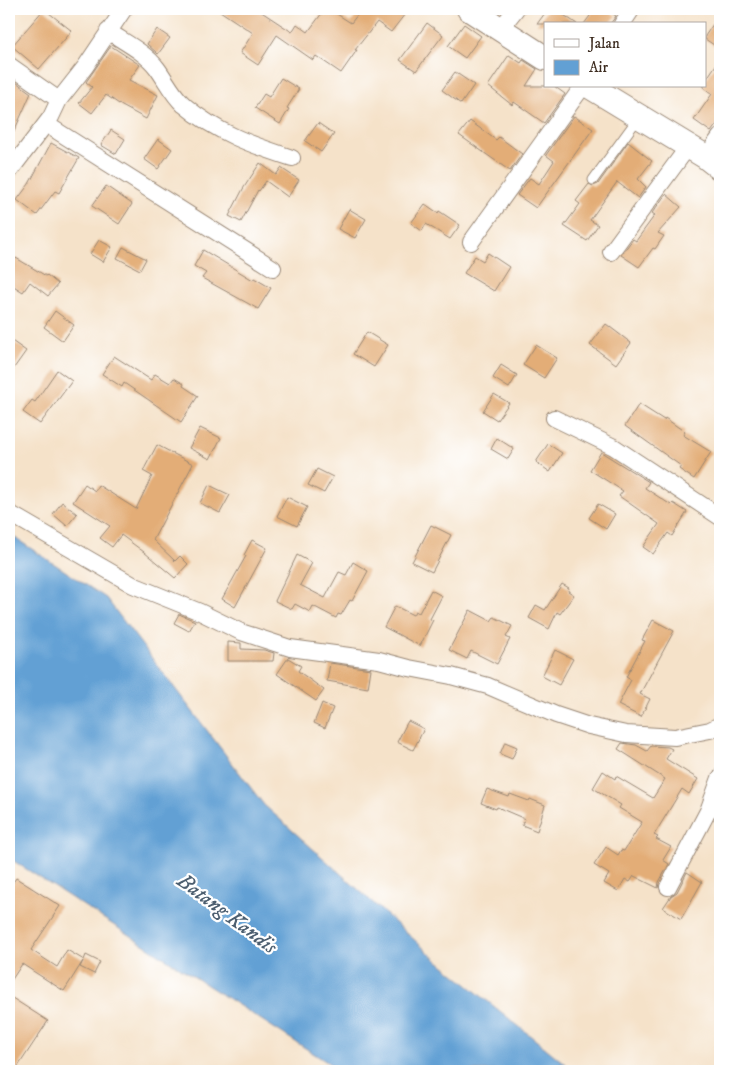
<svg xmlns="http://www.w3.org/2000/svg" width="729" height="1080" font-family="'IM FELL DW Pica',serif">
<rect width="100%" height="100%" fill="#fff"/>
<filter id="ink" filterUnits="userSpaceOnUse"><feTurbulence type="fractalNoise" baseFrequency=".02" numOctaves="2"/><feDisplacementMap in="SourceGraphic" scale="10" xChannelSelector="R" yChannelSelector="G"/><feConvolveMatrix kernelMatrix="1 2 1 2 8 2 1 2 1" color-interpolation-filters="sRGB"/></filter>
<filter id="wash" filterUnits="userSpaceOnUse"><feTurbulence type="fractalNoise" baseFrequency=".0096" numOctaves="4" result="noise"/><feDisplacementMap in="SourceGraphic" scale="20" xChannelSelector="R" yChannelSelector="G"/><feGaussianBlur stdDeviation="1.12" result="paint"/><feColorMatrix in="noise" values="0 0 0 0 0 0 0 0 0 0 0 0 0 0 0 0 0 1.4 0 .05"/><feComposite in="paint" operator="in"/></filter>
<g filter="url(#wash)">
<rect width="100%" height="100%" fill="#f5e2c9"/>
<path fill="#62a0d4" stroke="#4e6579" d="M9 534 106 598 264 805 438 961 574 1071H341L9 858Z"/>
<g id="blocks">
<path fill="#e3ad77" d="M44 9 72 31 39 69 12 46Z
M217 9H257L292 32 297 24 308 32 325 9H329L351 23 361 10 360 9H398L405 14 391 32 377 22 355 50H357L341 73 316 56 313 60 277 35 258 65 240 53 253 33Z
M548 9H555L577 24H537Z
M595 9H605L616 16 610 24H584Z
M720 14V49L705 39V36Z
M427 23 443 35 416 71 400 60Z
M464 24 481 36 465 58 448 46Z
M157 29 170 38 158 54 147 44Z
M111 46 140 65 129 80 158 95 146 119 122 106 106 95 92 113 79 103 92 87 86 82Z
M509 55 521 63 523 60 537 69 526 86H554L565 94 544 123 514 102 512 105 488 86Z
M720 59V120L711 132 694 120 712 94 702 86H705V81Z
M455 72 474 85 461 104 442 90Z
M9 77 31 93 9 143Z
M281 78 299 89 287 108 289 109 280 124 255 108 264 94 269 97Z
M574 116 593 129 536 208 517 195 530 178 539 184 554 161 546 155Z
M470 121 496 140 499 137 522 154 510 171 459 135Z
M318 123 334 134 321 152 305 141Z
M111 130 125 139 116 154 101 145Z
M158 139 172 149 158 169 144 159Z
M628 142 652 161 638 179 646 187 638 198 617 182 590 220 598 225 587 241 564 226 580 204 576 201 589 184 593 186 598 184Z
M51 143 79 158 59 193 55 191 37 215 17 200 29 184Z
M260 163 276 175 281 168 299 180 288 197 266 181 259 191 258 190 241 222 229 216 243 189Z
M106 186 132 204 119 224 92 206Z
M666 194 681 207 658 233 664 236 655 249 653 248 639 267 621 255 633 239 636 241 655 215 652 213Z
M425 204 438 213 439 211 460 225 450 239 426 224 422 231 411 223Z
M349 209 366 219 355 238 338 229Z
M99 240 112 247 103 262 90 254Z
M123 247 146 259 140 270 117 258Z
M203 250 253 280 254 278 271 288 258 309 202 278 206 273 194 266Z
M488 253 509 267 494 291 464 273 475 256 483 261Z
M9 258 14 261 16 258 46 276 47 275 58 284 48 296 30 282 23 292 9 283Z
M55 311 74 325 63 341 44 327Z
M606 324 631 343 616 364 590 345Z
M367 332 388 345 374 367 353 354Z
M9 339 26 351 9 375Z
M536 345 557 358 544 378 523 365Z
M114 356 151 380 155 374 170 383 174 378 184 384 183 386 198 396 181 422 124 383 122 387 102 374Z
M501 365 517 375 509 388 493 378Z
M57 370 72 381 40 424 23 412 32 400 35 402Z
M494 394 509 403 497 420 483 411Z
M639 404 664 420 665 418 685 432 683 435 711 452 694 479 679 469 681 466 625 426Z
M200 428 221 438 210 459 189 448Z
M497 438 514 449 508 459 491 449Z
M548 444 562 453 550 472 536 462Z
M157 445 193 464 153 540 175 561 180 556 188 564 175 578 144 552 121 535 112 547 100 538 110 526 73 502 85 484 95 491 98 485 136 509 152 476 143 471Z
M601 452 649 482 645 488 671 505 673 503 687 512 672 536 668 533 653 554 643 547 659 524 619 496 623 491 590 470Z
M317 469 333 477 324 493 308 485Z
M209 485 230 495 220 513 200 503Z
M287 497 307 507 297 526 277 516Z
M62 502 77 514 67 526 53 514Z
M598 504 615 514 606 529 589 518Z
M431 525 451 535 432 572 412 562Z
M252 540 267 548 235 607 222 599 246 556 244 555Z
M297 555 312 563 300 585 325 598 339 572 346 575 353 562 368 571 352 601 350 600 341 615 338 614 336 618 313 606 310 612 295 604 292 609 275 601Z
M562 584 569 588 568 591 574 595 560 614 557 612 549 629 529 618 536 605 545 610Z
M431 590 442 596 430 619 433 620 420 646 384 627 395 606 413 615 415 611 419 613Z
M470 610 491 621 494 617 512 626 506 637 510 639 497 664 471 651 467 659 449 650Z
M179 614 195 621 189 631 174 623Z
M653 620 674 631 640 694 650 699 641 717 618 705 631 680 626 677 645 641 642 640Z
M228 642 241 643V649L264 650 274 653 273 661H228Z
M555 650 573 659 559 685 542 676Z
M288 658 301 666 298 671 324 690 316 701 277 674Z
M330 663 371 669 368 688 327 681Z
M322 703 333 708 325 728 314 723Z
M408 721 424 729 413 750 397 742Z
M505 742 517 747 512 759 500 754Z
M622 743 636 745 647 751 651 746 668 747 672 749 666 759 698 779 689 794 682 789 654 835 658 837 656 839 671 847 663 860 669 864 659 882 658 888 634 876 630 882 625 879 618 891 604 883 609 874 594 865 606 847 618 855 621 850 624 851 642 822 619 808 621 805 593 788 603 771 615 779 616 776 653 798 665 779 618 749Z
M487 789 509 797 510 794 529 801 530 799 545 805 537 831 522 825 525 819 497 807 496 809 481 803Z
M687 872 702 882 681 919 663 908 671 896 677 892Z
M16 878 60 906 31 950 57 967 67 950 84 960 86 955 100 962 94 974 80 967 83 961 64 991 22 964 9 984V888Z
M9 996 48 1021 15 1071H9Z"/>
</g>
</g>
<g filter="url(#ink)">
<use href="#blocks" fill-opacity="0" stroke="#988674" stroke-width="1"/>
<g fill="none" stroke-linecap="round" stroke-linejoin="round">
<g stroke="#988674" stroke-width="11">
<path id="lane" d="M593 180 639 117"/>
</g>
<g stroke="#988674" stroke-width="18">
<path id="street" d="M622 24 632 9
M501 28 516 9
M108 31C124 42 145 52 157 68 166 80 172 94 184 105 217 133 252 145 292 158
M9 65 59 100
M46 124 273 268
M706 157 720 137
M9 172 51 117 59 100 85 67 124 9
M471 242 583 86
M611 252 688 147
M554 418 614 447 720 517
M9 513 133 585 200 612 241 632 290 648 379 660 409 668 451 676 488 686 556 715 589 726 626 734 675 737 710 730 720 725
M668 887 708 811 720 778"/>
</g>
<g stroke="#988674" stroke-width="26">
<path id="secondary" d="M469 9 545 58
M589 86 706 157 720 168"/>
</g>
<use href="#lane" stroke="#fff" stroke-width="9"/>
<use href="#street" stroke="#fff" stroke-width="16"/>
<use href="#secondary" stroke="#fff" stroke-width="24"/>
</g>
</g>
<g text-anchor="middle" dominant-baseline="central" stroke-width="4.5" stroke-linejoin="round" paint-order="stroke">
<g font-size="21" font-style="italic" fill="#4d5f70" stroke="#fff">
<text transform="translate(227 914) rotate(37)">Batang Kandis</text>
</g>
</g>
<rect width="729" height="1080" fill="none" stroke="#fff" stroke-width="30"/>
<rect x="544" y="22" width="162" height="65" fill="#ffffff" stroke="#b1aaa5"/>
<rect x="554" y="39" width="25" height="8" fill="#ffffff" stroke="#b1aaa5"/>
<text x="589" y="48" font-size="15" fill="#3b2a1e">Jalan</text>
<rect x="554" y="60" width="25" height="15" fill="#62a0d4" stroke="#b1aaa5"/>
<text x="589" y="72" font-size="15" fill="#3b2a1e">Air</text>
</svg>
